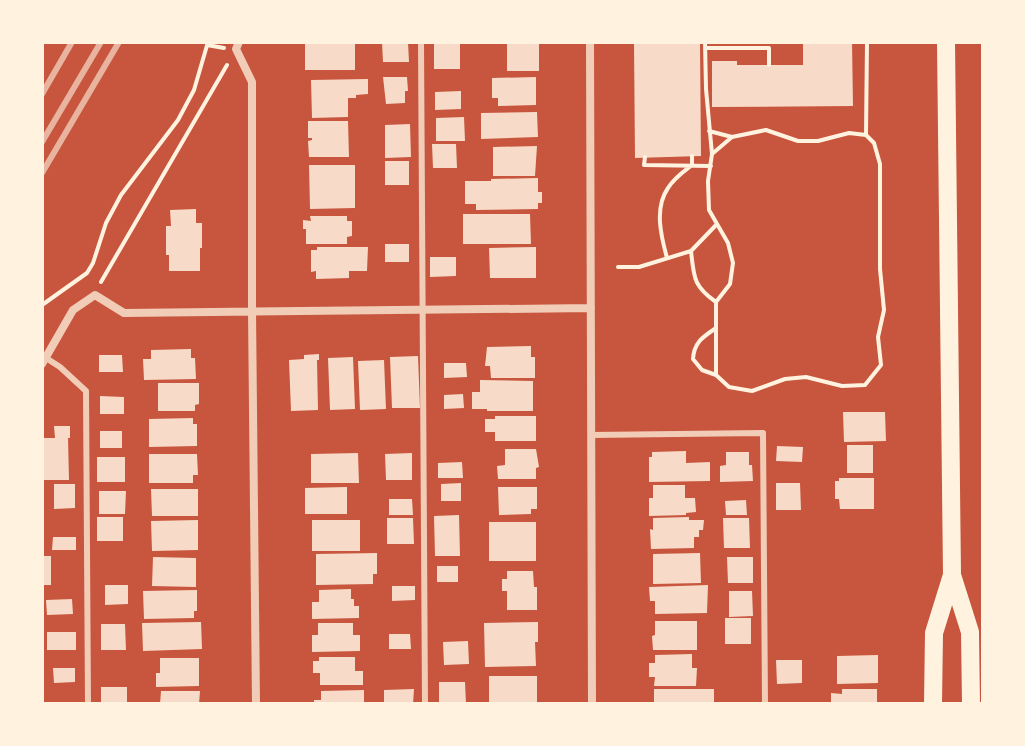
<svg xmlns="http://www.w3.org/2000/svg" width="1025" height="746" font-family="Montserrat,sans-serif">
<rect width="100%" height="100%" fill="#c8553d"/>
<path fill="#f7dbc8" d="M305 42H355V70H305Z
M382 42H408L409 62H383Z
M434 42H460V69H434Z
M507 42H539V71H507Z
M634 42H700L701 156 635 158Z
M803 42H852L853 106 712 107V61H737V65H803Z
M383 77H407L408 91H405V103L386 104Z
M536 77V105L498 106V98H492V78Z
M368 79V94L356 95V98H348V117L312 118 311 80Z
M461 91V109L435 110V92Z
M537 112 538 137 481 139V113Z
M464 117 465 141H436V118Z
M308 121H348L349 157H309L308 141 312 140V138H308Z
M410 124 411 157 385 158V125Z
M432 144H456L457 168H433Z
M537 146 535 176H493V147Z
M385 161H409V185H385Z
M309 165H355V208L310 209Z
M538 178V192H542V203H538V209L476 210V204H465V181H491V179Z
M196 209V223H202V248H200V271H169V255H166V226H171L170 210Z
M463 214H530L531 244H463Z
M310 216H347V221H352V236L347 237V244H306V229H303V220L311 221Z
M385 244H409V262H385Z
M317 247H368L367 271H349V278L316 279V271L311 272V250H317Z
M536 247V278H490L489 248Z
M430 257H456V276L430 277Z
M531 346V357H535V378H491L490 366H485L487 347Z
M191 349V358H195L196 379 144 380 143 359H151V350Z
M319 354V360H317L318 410 291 411 289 360 304 359V355Z
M99 355H122L123 372H99Z
M418 356 420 408H392L390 357Z
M353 357 355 409 330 410 328 358Z
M384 360 386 409 360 410 358 361Z
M444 363H466L467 377 444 378Z
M480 380 533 381V411H487V409H472V392H480Z
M158 383H199V404L195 405V411H158Z
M463 394 464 408 444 409V395Z
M100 396 124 397V414H100Z
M843 412H885L886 441 844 442Z
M495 416H536V441H495V432H485V419H495Z
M193 418V424H197V446L149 447V419Z
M54 426H70V438H68L69 480H42V438H55Z
M100 431H122V448H100Z
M847 445H873V473H847Z
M777 446 803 447 802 462 776 461Z
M505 449H536L539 467 536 468V479H498L497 466 505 465Z
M686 451V463L710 462V481L649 482V457H652V452Z
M726 452H749V465H752L753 481 720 482V466L726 465Z
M358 453 359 483H311V454Z
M412 453V480H386L385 454Z
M149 454H197L198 475H193V483H149Z
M97 457H125V482H97Z
M462 462 463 478H438V463Z
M839 478H874V509H840L839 499H835V481H839Z
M461 483V501H441V484Z
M776 483H800L801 510H776Z
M54 484H75V508L54 509Z
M653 485H685V498H695L696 512 686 513V515L649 516V498H653Z
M347 487V514H305V488Z
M498 487H537V509H531V514L499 515Z
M151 489H198V516H152Z
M99 491H126L125 514H99Z
M389 499H412L413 515H389Z
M746 500 747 515H726L725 501Z
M459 515 460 556H435L434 516Z
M97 517H123V541H97Z
M689 517V520H704L703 530H699V537H694V548L651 549 650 529 653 530V518Z
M387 518H413L414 544H387Z
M723 518H749L750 548H724Z
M198 520V550L152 551 151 521Z
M312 520H360V551H312Z
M489 522H536V561H489Z
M53 537H76V550H52Z
M377 553V574H373V584L316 585V554Z
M700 553 701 583 653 584V554Z
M42 556H51V585H42Z
M153 557 196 558V587L152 586Z
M727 557H753V583H728Z
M437 566H458V582H437Z
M507 571H533L534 587H537V610H507V591H502V579H507Z
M105 585H128V604L105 605Z
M708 585 707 613 655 614V601H650L649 587Z
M392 586H415V600L392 601Z
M351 589V599H354V606H359V618L312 619V602H319V590Z
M197 590V611H194V618L144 619 143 591Z
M729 591H752L753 616 729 617Z
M72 599 73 614 47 615 46 600Z
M725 618H751V644H725Z
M655 621H697V650H653L652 636 655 635Z
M201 622 202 649 143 651 142 623Z
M538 622V642H535L536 666 485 667 484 623Z
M318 623H353V635H360V651L312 652V635H318Z
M101 624H125L126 650H101Z
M47 632H76V650H47Z
M389 634H410L411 649H389Z
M468 641 469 664 444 665 443 642Z
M692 654V668H697L696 686H654L655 677H649V663H655V655Z
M878 655V683L837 684V656Z
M319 657H355V671H363V685H320V673H313V661H319Z
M160 658H199V686L156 687V673H160Z
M776 660H802V683L777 684Z
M53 668H75V682L54 683Z
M489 676H537V704H489Z
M439 682H465L466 704H439Z
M101 687H127V704H101Z
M414 689 413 704H384V690Z
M654 689H714V703L654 704Z
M842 689H877V704H831V693L842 694Z
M364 690V704H314V700H321V691Z
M161 691H200L199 704H160Z"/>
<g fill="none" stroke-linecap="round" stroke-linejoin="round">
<path stroke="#fff3e0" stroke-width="4" d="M705 42 706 89 712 154
M207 45 224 48
M705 48H769V65
M766 130 798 141H818L849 133 866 135 874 143 880 164V269L884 310 878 337 881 365 865 385 842 386 806 377 785 379 752 391 729 387 716 375V302L730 284 733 263 728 243 709 210 708 181 712 154 732 137Z
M709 131 732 137
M866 135 867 42
M645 157 644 165 711 166
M691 251C694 277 693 286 716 302
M667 258C661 236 654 208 668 188 674 178 683 172 692 165V156
M618 267H639L691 251 717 224
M101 282 227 65
M42 305 87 273 93 263 106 223 121 195 178 120 194 90 208 42
M716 328C703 337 694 342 693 359L702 370 716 375"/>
<path stroke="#f1ccb7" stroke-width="6" d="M421 42 425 704
M46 358 60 367 86 391 88 704
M591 435 763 433 765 704"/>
<path stroke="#f1ccb7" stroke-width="8" d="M239 42 236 49 252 82V311L256 704
M590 42 592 704
M42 364 73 310 95 295 124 313 591 308"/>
<path stroke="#fff3e0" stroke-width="18" d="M946 42 952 575 970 632 971 704
M933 704 934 633 952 575"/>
<path stroke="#e9b49f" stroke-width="6" d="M42 94 72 42
M42 142 101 42
M42 173 119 42"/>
</g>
<rect width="1025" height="746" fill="none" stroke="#fff3e0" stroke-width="88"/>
</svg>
